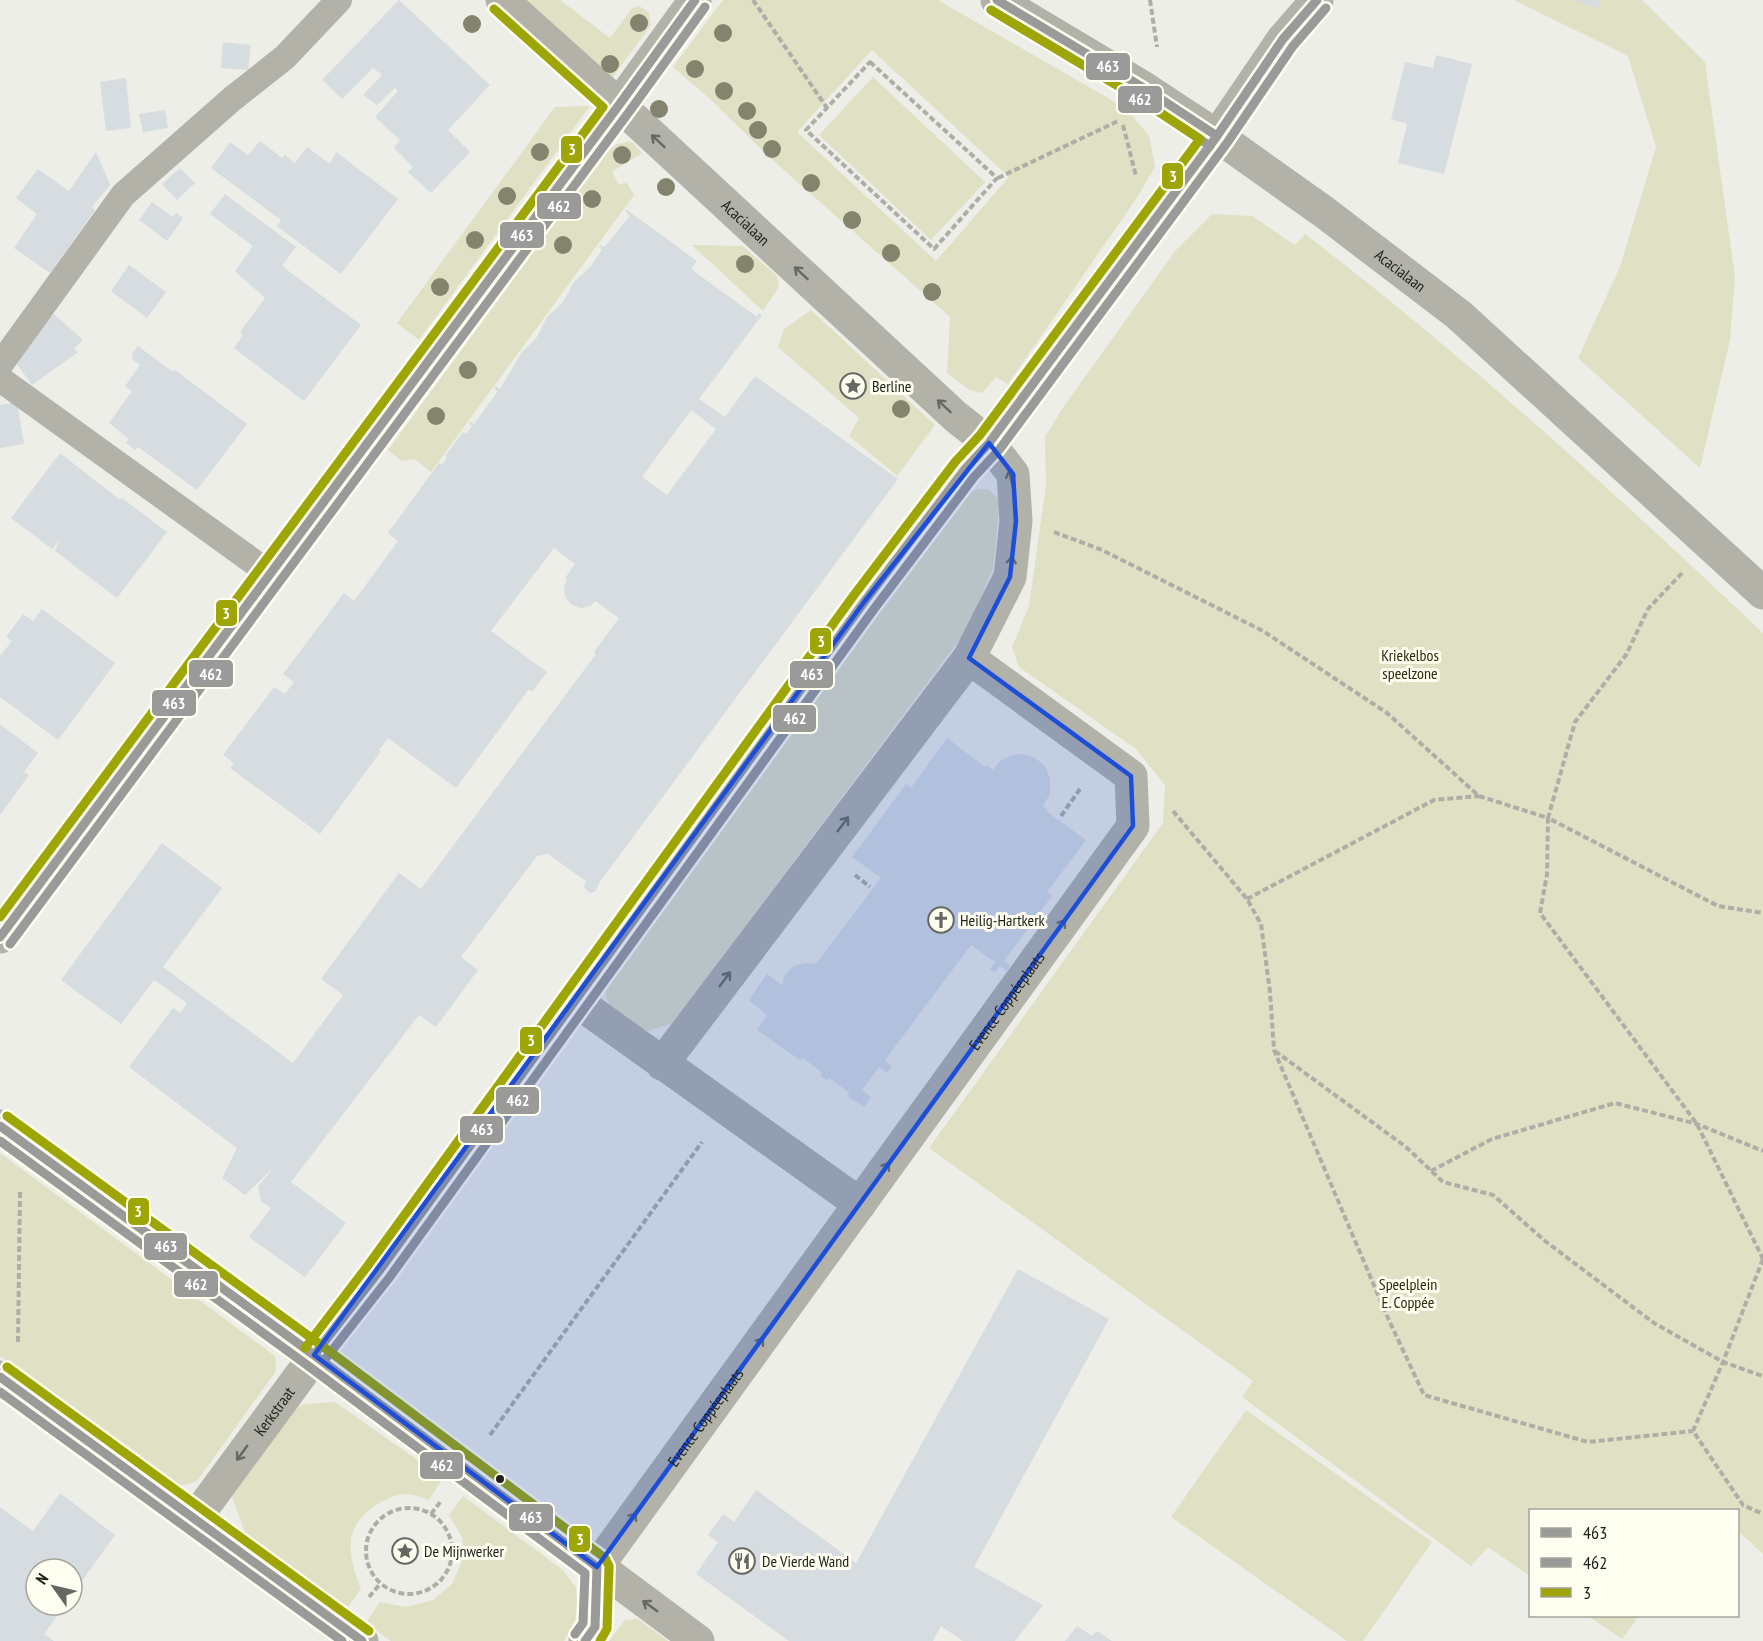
<svg xmlns="http://www.w3.org/2000/svg" width="1763" height="1641" font-family="'PT Sans Narrow',sans-serif">
<rect width="100%" height="100%" fill="#edeee7"/>
<path fill="#e0e0c4" fill-rule="evenodd" d="M522 0H560L610 38 632 8 639 6 649 12 651 25 610 81Z
M723 0H938L1127 109 1149 136 1155 167 1138 196 1008 384 996 377 982 393 969 390 947 373 950 317 768 156 710 99 673 67ZM872 50 1009 177 936 261 797 132Z
M1514 0H1642L1705 62 1735 277 1730 340 1700 468 1578 358 1620 267 1656 147 1628 56Z
M873 77 985 182 931 240 819 135Z
M590 106 419 340 397 323 555 107Z
M629 142 633 143 642 153 612 172 619 185 626 182 634 195 431 472 415 459 402 461 388 450 607 152 617 144Z
M1212 214 1252 216 1295 245 1305 234C1466 357 1616 494 1763 633V1554L1738 1531V1510H1530V1576L1488 1547 1471 1566 1242 1397 1253 1381 929 1148 1163 823 1165 785 1136 749 1019 667 1012 647 1029 606 1046 485 1045 437 1064 406 1176 250Z
M692 245 743 246 777 276 779 287 763 311Z
M811 310 935 425 897 476 849 436 859 418 778 347 784 329Z
M977 489H988L1000 500 993 568 969 627 673 1023 648 1031C619 1015 592 1005 613 967L964 496Z
M0 1153 275 1356 276 1371 197 1481 180 1486 0 1356Z
M335 1402 443 1478 429 1500C422 1498 413 1494 406 1494 385 1494 353 1518 351 1539 349 1557 355 1573 361 1589L348 1607 246 1535 232 1498 239 1471 283 1412 305 1404Z
M1246 1410 1432 1542 1363 1641H1347L1171 1517Z
M463 1496 563 1570 576 1588 578 1614 564 1641H391L366 1623 380 1602 406 1607 433 1600 452 1584 465 1554 462 1537 449 1515Z
M1588 1616H1639L1622 1639Z
M638 1619 668 1641H609L625 1620Z"/>
<path fill="#d6dcdf" fill-rule="evenodd" d="M399 0 490 85 448 130 470 152 431 193 408 172 413 167 394 148 400 140 375 117 398 91 395 88 377 105 363 95 382 75 373 68 342 99 322 80Z
M1572 0H1600L1599 8Z
M223 42 251 45 248 70 221 68Z
M1436 55 1472 64 1444 174 1398 163 1407 124 1391 119 1405 62 1433 68Z
M126 78 131 128 106 131 100 82Z
M165 110 168 128 143 132 139 114Z
M260 141 282 158 285 155 295 163 307 147 330 164 336 152 398 199 341 274 277 226 281 220 211 168 230 142 248 155Z
M96 152 110 185 92 207 95 210 50 273 14 248 37 214 16 198 38 169 69 191Z
M180 168 195 183 177 200 162 184Z
M225 194 296 247 282 266 361 325 304 401 234 348 243 335 240 332 265 298 235 271 253 246 210 214Z
M152 202 173 217 176 213 183 218 167 241 139 220Z
M627 210 697 261 691 269 757 317 759 313 762 315 699 399 725 417 755 376 898 479 599 883 596 891 591 893 587 891 584 887 586 881 548 854 537 856 461 957 478 970 436 1027 419 1015 291 1182 346 1223 305 1277 249 1237 271 1208 261 1201 258 1187 272 1169 245 1195 222 1178 237 1148 129 1067 173 1008 180 1013 187 1003 154 980 121 1024 61 980 162 843 222 888 163 967 293 1063 343 995 321 979 399 873 421 889 596 654 594 652 619 618 595 601 590 606 581 608 572 605 568 601 565 596 564 587 567 580 565 578 575 564 554 548 491 631 547 672 532 692 529 689 456 788 388 738 379 750 381 751 320 834 230 768 234 763 223 755 274 687 285 694 294 682 283 674 344 593 354 601 398 541 388 533 439 463 442 465 447 458 445 456 463 432 466 434 472 426 469 424 470 421 474 424 498 391 494 389 496 386 500 389 522 352 537 337 547 317 563 302 574 282 590 267 602 250 599 247 600 245 604 247 630 216 625 211ZM691 410 716 429 667 495 642 477Z
M129 265 166 292 147 318 111 291Z
M54 314 83 340 74 349 78 352 32 385 9 353Z
M138 346 173 372 175 370 247 424 197 490 138 447 135 450 126 443 129 439 109 423 132 391 125 386 140 365 133 360 132 354Z
M17 402 24 444 0 448V405Z
M60 453 119 499 122 498 167 532 117 598 55 551 60 539 52 549 11 518Z
M42 609 115 663 58 740 0 697V656L12 641 6 637 23 614 33 621Z
M0 724 38 753 24 772 29 775 0 815Z
M947 738 985 767 987 765 993 770 1000 761 1012 755 1023 754 1034 757 1045 766 1050 779V794L1043 806 1047 809 1046 811 1086 840 1047 892 1052 896 1004 961 1010 965 1007 971 1000 966 995 972 990 969 995 962 971 945 885 1060 892 1066 887 1073 879 1067 862 1090 871 1097 864 1107 847 1096 850 1093 829 1078 826 1080 821 1076V1072L803 1058 800 1060 757 1030 767 1015 749 1000 767 974 782 985 785 975 793 966 805 963 816 964 881 878 852 857 906 784 911 788Z
M1018 1269 1109 1319 974 1567 1043 1605 1015 1641H963L941 1626 933 1641H789L696 1574 718 1542 708 1535 723 1514 734 1522 756 1490 856 1563Z
M60 1493 115 1535 72 1595V1569H36V1605H65L44 1634 54 1641H0V1507L33 1531Z
M1077 1626 1092 1636 1097 1631 1112 1641H1065Z"/>
<g fill="none" stroke-linecap="round" stroke-linejoin="round">
<path stroke="#aeaea6" stroke-width="4" stroke-dasharray="6 3" stroke-linecap="butt" d="M753 0 827 108
M1150 0 1157 47
M870 62 997 178 934 249 806 130Z
M1123 125 1136 176
M998 178 1118 121
M1054 532 1102 550 1263 631 1387 713 1479 796 1548 818 1547 874 1540 913 1697 1124 1763 1259
M1682 573 1648 609 1626 655 1575 722 1548 818 1718 906 1763 913
M1173 811 1247 899 1261 924 1270 992 1274 1050 1387 1316 1424 1395 1588 1442 1693 1431
M1061 816 1080 789
M855 875 870 887
M1247 899 1434 800 1479 796
M1275 1051 1406 1147 1443 1182 1493 1195 1545 1241 1654 1323 1723 1362 1763 1376
M1431 1171 1492 1139 1615 1103 1697 1124 1763 1151
M1763 1259 1723 1362 1693 1431 1743 1505 1763 1514
M18 1342 20 1191
M490 1435 702 1142
M366 1551a43 43 0 1 1 86 0a43 43 0 1 1-86 0Z
M431 1514 441 1501
M369 1597 380 1584"/>
<path stroke="#b2b2a9" stroke-width="26" d="M0 365 123 195 232 99 285 57 339 0
M0 379 269 573"/>
<g stroke="#b2b2a9" stroke-width="33">
<path id="s1" d="M502 0 619 105 956 417 989 443 1013 474 1016 521 1010 577 969 658 662 1064"/>
<path id="s2" d="M997 0 1144 88 1217 136 1324 212 1459 315 1763 593"/>
<path d="M0 937 269 573 619 105 695 0"/>
<path d="M576 1001 860 1204"/>
<path d="M0 1126 314 1355 698 1641"/>
<path d="M0 1377 362 1641"/>
<path id="s3" d="M194 1520 576 1001 864 602 965 469 989 443 1217 136 1283 39 1317 0"/>
<path id="s4" d="M585 1641 595 1627 597 1567 1133 826 1131 776 969 658"/>
</g>
<g stroke="#fefef1" stroke-width="14">
<path id="bus-1" d="M997 0 1144 88 1217 136
M0 937 619 105 695 0
M0 1126 314 1355 597 1567 595 1627 585 1641
M314 1355 379 1271 864 602 965 469 989 443 1217 136 1283 39 1317 0
M0 1377 362 1641"/>
</g>
<g stroke="#fefef1" stroke-width="14">
<path id="bus-2" d="M991 10 1138 98 1210 146
M10 944 629 112 705 7
M0 1141 307 1365 585 1573 583 1623 575 1634
M323 1362 389 1278 874 609 974 477 999 450 1227 143 1293 46 1326 8
M0 1392 342 1641"/>
</g>
<g stroke="#fefef1" stroke-width="14">
<path id="bus-3" d="M0 917 603 107 494 9
M7 1116 321 1345 605 1558 609 1566 607 1629 600 1641
M305 1348 369 1264 854 595 955 462 980 435 1200 139 1138 98 991 10
M7 1367 369 1631"/>
</g>
<use href="#bus-1" stroke="#9a9a98" stroke-width="9"/>
<use href="#bus-2" stroke="#9a9a98" stroke-width="9"/>
<use href="#bus-3" stroke="#9ea606" stroke-width="9"/>
</g>
<g fill="#83836e">
<circle cx="639" cy="23" r="9"/>
<circle cx="472" cy="24" r="9"/>
<circle cx="723" cy="33" r="9"/>
<circle cx="610" cy="64" r="9"/>
<circle cx="695" cy="69" r="9"/>
<circle cx="724" cy="91" r="9"/>
<circle cx="659" cy="109" r="9"/>
<circle cx="747" cy="111" r="9"/>
<circle cx="758" cy="130" r="9"/>
<circle cx="772" cy="149" r="9"/>
<circle cx="540" cy="152" r="9"/>
<circle cx="622" cy="155" r="9"/>
<circle cx="811" cy="183" r="9"/>
<circle cx="666" cy="187" r="9"/>
<circle cx="507" cy="196" r="9"/>
<circle cx="592" cy="199" r="9"/>
<circle cx="852" cy="220" r="9"/>
<circle cx="475" cy="240" r="9"/>
<circle cx="563" cy="245" r="9"/>
<circle cx="891" cy="253" r="9"/>
<circle cx="745" cy="264" r="9"/>
<circle cx="440" cy="287" r="9"/>
<circle cx="932" cy="292" r="9"/>
<circle cx="468" cy="370" r="9"/>
<circle cx="901" cy="409" r="9"/>
<circle cx="436" cy="416" r="9"/>
</g>
<defs><path id="oneway-shaft" d="M-6 0H5M1.5-3L5.5 0L1.5 3" fill="none" stroke-width="1.6" stroke-linecap="round" stroke-linejoin="round" transform="scale(1.5)"/></defs>
<g stroke="#686862">
<use href="#oneway-shaft" transform="translate(658 141) rotate(-137)"/>
<use href="#oneway-shaft" transform="translate(801 273) rotate(-137)"/>
<use href="#oneway-shaft" transform="translate(944 406) rotate(-137)"/>
<use href="#oneway-shaft" transform="translate(1011 479) rotate(-104)"/>
<use href="#oneway-shaft" transform="translate(1011 565) rotate(-83)"/>
<use href="#oneway-shaft" transform="translate(843 824) rotate(-53)"/>
<use href="#oneway-shaft" transform="translate(1060 927) rotate(-54)"/>
<use href="#oneway-shaft" transform="translate(725 979) rotate(-53)"/>
<use href="#oneway-shaft" transform="translate(884 1170) rotate(-55)"/>
<use href="#oneway-shaft" transform="translate(758 1345) rotate(-54)"/>
<use href="#oneway-shaft" transform="translate(242 1453) rotate(126)"/>
<use href="#oneway-shaft" transform="translate(631 1520) rotate(-54)"/>
<use href="#oneway-shaft" transform="translate(650 1606) rotate(-144)"/>
</g>
<path fill="#1d4ed8" fill-opacity="0.2" stroke="#1d4ed8" stroke-width="4.5" stroke-linejoin="round" d="M989 443 1013 474 1016 521 1010 577 969 658 1131 776 1133 826 597 1567 314 1355 864 602Z"/>
<defs>
<g id="sight-ring" transform="scale(1.35)"><circle r="9.5" fill="#fefef1" stroke="#666762" stroke-width="1.5"/><path d="M0-6L1.8-2.2L6-1.7L2.9 1.2L3.7 5.4L0 3.3L-3.7 5.4L-2.9 1.2L-6-1.7L-1.8-2.2Z" fill="#666762"/></g>
<g id="church-ring" transform="scale(1.35)"><circle r="9.5" fill="#fefef1" stroke="#666762" stroke-width="1.5"/><path d="M-1.2-6h2.4v3.5h3.3v2.4h-3.3V6h-2.4V-.1h-3.3v-2.4h3.3Z" fill="#666762"/></g>
<g id="restaurant-ring" transform="scale(1.35)"><circle r="9.5" fill="#fefef1" stroke="#666762" stroke-width="1.5"/><path d="M-5-6h1v4h1v-4h1v4h1v-4h1v5L-1.5 .5V6h-2V.5L-5-1ZM5-6V6H3V1.5H1.5Q1.5-4 5-6Z" fill="#666762"/></g>
</defs>
<g fill-rule="evenodd">
<use href="#sight-ring" x="853" y="386"/>
<use href="#church-ring" x="941" y="920"/>
<use href="#sight-ring" x="405" y="1551"/>
<use href="#restaurant-ring" x="742" y="1561"/>
</g>
<circle fill="#1e1e1a" stroke="#fefef1" stroke-width="2" cx="500" cy="1479" r="5"/>
<g text-anchor="middle" dominant-baseline="central" stroke-width="6" stroke-linejoin="round" paint-order="stroke">
<g font-size="16" fill="#1e1e1a" stroke="#fefef1">
<text stroke="none"><textPath href="#s1" startOffset="330">Acacialaan</textPath></text>
<text stroke="none"><textPath href="#s2" startOffset="486">Acacialaan</textPath></text>
<text stroke="none"><textPath href="#s4" startOffset="776">Evence Coppéeplaats</textPath></text>
<text stroke="none"><textPath href="#s3" startOffset="135">Kerkstraat</textPath></text>
<text stroke="none"><textPath href="#s4" startOffset="262">Evence Coppéeplaats</textPath></text>
</g>
<g font-size="16" fill="#1e1e1a" stroke="#fefef1" text-anchor="start">
<text x="872" y="386">Berline</text>
<text x="960" y="920">Heilig-Hartkerk</text>
<text x="424" y="1551">De Mijnwerker</text>
<text x="762" y="1561">De Vierde Wand</text>
</g>
<g font-size="16" fill="#2c2b0b" stroke="#fefef1">
<text x="1410" y="655">Kriekelbos<tspan x="1410" dy="18">speelzone</tspan></text>
<text x="1408" y="1284">Speelplein<tspan x="1408" dy="18">E. Coppée</tspan></text>
</g>
</g>
<g stroke="#fefef1" stroke-width="2">
<rect x="1085" y="52" width="46" height="29" rx="6" fill="#9a9a98"/>
<rect x="1117" y="85" width="46" height="29" rx="6" fill="#9a9a98"/>
<rect x="560" y="135" width="23" height="29" rx="6" fill="#9ea606"/>
<rect x="1161" y="162" width="23" height="28" rx="6" fill="#9ea606"/>
<rect x="536" y="192" width="46" height="28" rx="6" fill="#9a9a98"/>
<rect x="499" y="221" width="46" height="28" rx="6" fill="#9a9a98"/>
<rect x="215" y="599" width="23" height="28" rx="6" fill="#9ea606"/>
<rect x="809" y="627" width="23" height="28" rx="6" fill="#9ea606"/>
<rect x="188" y="659" width="46" height="29" rx="6" fill="#9a9a98"/>
<rect x="789" y="660" width="45" height="29" rx="6" fill="#9a9a98"/>
<rect x="151" y="689" width="46" height="28" rx="6" fill="#9a9a98"/>
<rect x="772" y="704" width="45" height="29" rx="6" fill="#9a9a98"/>
<rect x="519" y="1026" width="24" height="29" rx="6" fill="#9ea606"/>
<rect x="495" y="1086" width="45" height="29" rx="6" fill="#9a9a98"/>
<rect x="459" y="1115" width="45" height="29" rx="6" fill="#9a9a98"/>
<rect x="127" y="1197" width="23" height="29" rx="6" fill="#9ea606"/>
<rect x="143" y="1232" width="45" height="29" rx="6" fill="#9a9a98"/>
<rect x="173" y="1270" width="46" height="28" rx="6" fill="#9a9a98"/>
<rect x="419" y="1451" width="45" height="29" rx="6" fill="#9a9a98"/>
<rect x="508" y="1503" width="46" height="29" rx="6" fill="#9a9a98"/>
<rect x="568" y="1525" width="23" height="28" rx="6" fill="#9ea606"/>
</g>
<g font-size="16" text-anchor="middle" font-weight="bold" fill="#fff">
<text x="1108" y="72">463</text>
<text x="1140" y="105">462</text>
<text x="572" y="155">3</text>
<text x="1173" y="182">3</text>
<text x="559" y="212">462</text>
<text x="522" y="241">463</text>
<text x="226" y="619">3</text>
<text x="821" y="647">3</text>
<text x="211" y="680">462</text>
<text x="812" y="680">463</text>
<text x="174" y="709">463</text>
<text x="795" y="724">462</text>
<text x="531" y="1046">3</text>
<text x="518" y="1106">462</text>
<text x="482" y="1135">463</text>
<text x="138" y="1217">3</text>
<text x="166" y="1252">463</text>
<text x="196" y="1290">462</text>
<text x="442" y="1471">462</text>
<text x="531" y="1523">463</text>
<text x="580" y="1545">3</text>
</g>
<rect x="1529" y="1509" width="210" height="108" fill="#fefef1" stroke="#a4a49b" stroke-width="1.5"/>
<rect x="1541" y="1528" width="30" height="9" fill="#9a9a98" stroke="#a4a49b" stroke-width="1.5"/>
<text x="1583" y="1539" font-size="18" fill="#1e1e1a">463</text>
<rect x="1541" y="1558" width="30" height="9" fill="#9a9a98" stroke="#a4a49b" stroke-width="1.5"/>
<text x="1583" y="1569" font-size="18" fill="#1e1e1a">462</text>
<rect x="1541" y="1588" width="30" height="9" fill="#9ea606" stroke="#a4a49b" stroke-width="1.5"/>
<text x="1583" y="1599" font-size="18" fill="#1e1e1a">3</text>
<g transform="translate(54 1587) rotate(304)"><circle r="28" fill="#fefef1" stroke="#a4a49b" stroke-width="1.5"/>
<path d="M0-4.5L10 22L0 15L-10 22Z" fill="#666762"/>
<text y="-9" font-size="16" font-weight="bold" text-anchor="middle" fill="#1e1e1a">N</text>
</g>
</svg>
